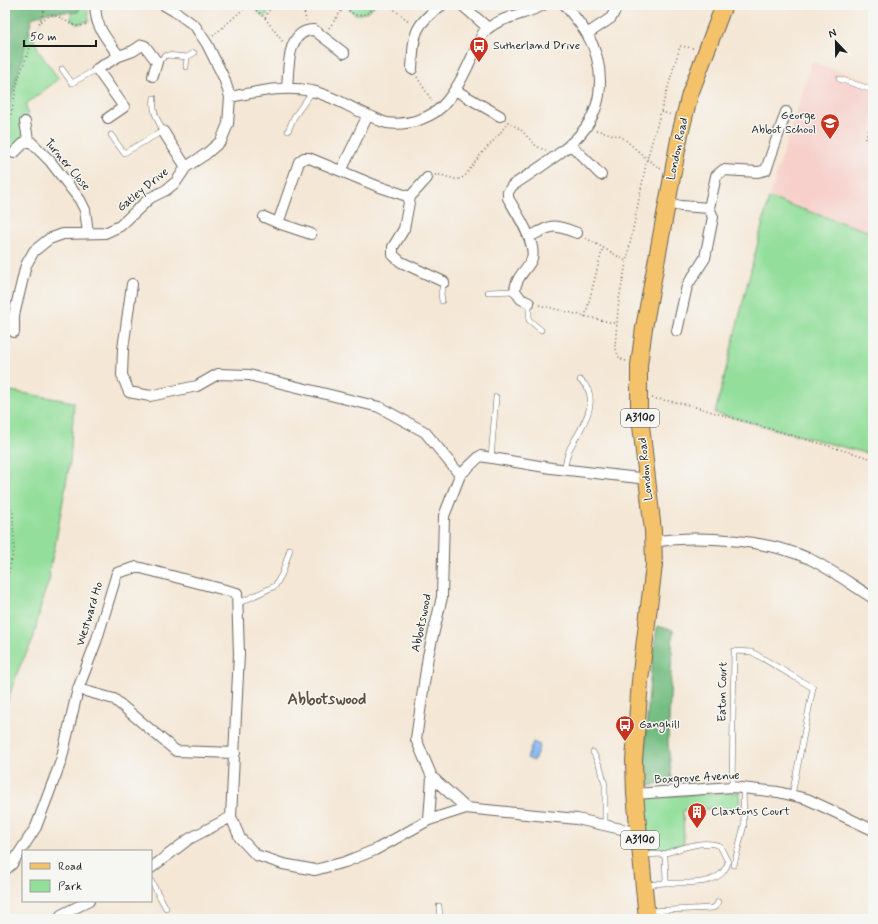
<svg xmlns="http://www.w3.org/2000/svg" width="878" height="924" font-family="Mynerve,sans-serif">
<rect width="100%" height="100%" fill="#f6f6f2"/>
<filter id="ink" filterUnits="userSpaceOnUse"><feTurbulence type="fractalNoise" baseFrequency=".025" numOctaves="2"/><feDisplacementMap in="SourceGraphic" scale="8" xChannelSelector="R" yChannelSelector="G"/><feConvolveMatrix kernelMatrix="1 2 1 2 8 2 1 2 1" color-interpolation-filters="sRGB"/></filter>
<filter id="wash" filterUnits="userSpaceOnUse"><feTurbulence type="fractalNoise" baseFrequency=".012" numOctaves="4" result="noise"/><feDisplacementMap in="SourceGraphic" scale="16" xChannelSelector="R" yChannelSelector="G"/><feGaussianBlur stdDeviation="0.9" result="paint"/><feColorMatrix in="noise" values="0 0 0 0 0 0 0 0 0 0 0 0 0 0 0 0 0 1.4 0 .05"/><feComposite in="paint" operator="in"/></filter>
<g filter="url(#wash)">
<rect width="100%" height="100%" fill="#f4e7d5"/>
<path fill="#f7d0cb" d="M812 62 873 82V233L769 198Z"/>
<path fill="#92de9a" stroke="#577d5b" d="M5 5 29 29 40 53 59 79 26 104 29 127 24 140 5 162Z
M80 5H87L89 21 77 24 71 20V12H78Z
M250 5H271L265 18Z
M346 5H375C368 12 363 15 354 14Z
M769 198 873 233V455L715 413Z
M5 390 74 402 70 461 55 546 49 571 50 578 43 597 33 640 19 668 6 705 5 704Z
M739 792 740 808 683 810 684 844 657 851 649 852 645 800 649 797Z"/>
<path fill="#75bd82" stroke="#486c4f" d="M5 5H80L78 12H50L32 18 5 123Z
M657 626 673 630 668 743 672 780 641 788 634 761 644 757 650 679Z"/>
<path fill="#82b6f0" stroke="#4f6986" d="M533 742 540 745 534 761 527 758Z"/>
</g>
<g filter="url(#ink)">
<g fill="none" stroke-linecap="round" stroke-linejoin="round">
<g stroke="#68635d" stroke-width="6">
<path id="service" d="M157 62 167 55 187 57 194 53
M186 67 187 57
M62 69 72 83 97 69
M839 79 873 90
M288 131 294 117 312 92
M111 135 124 153 163 131C157 119 152 111 154 98
M488 292 515 291
M442 301 441 293 444 282
M529 303V320L541 330
M491 458 496 397
M564 469C566 462 567 455 570 448 580 430 604 398 580 380
M237 604 275 586 282 574 290 549
M593 752 601 769 605 785V825
M732 787 734 651 752 652 813 688 792 795
M663 854C680 849 703 839 720 846L728 862C721 888 685 882 664 883
M643 855 663 854 665 857 666 880 664 883 647 885
M734 865 744 825 743 788
M151 881 166 908
M439 906 440 919
M649 911 713 908 716 906 718 902"/>
</g>
<g stroke="#68635d" stroke-width="12">
<path id="minor" d="M96 5C93 24 108 41 119 56L133 51 142 45 145 46 157 62 153 76
M462 5 488 28
M587 34 611 18 618 5
M412 69C414 36 412 26 442 5
M287 88C289 68 286 30 314 30L344 53
M455 90 500 116
M230 97C257 92 284 85 311 91 332 95 350 108 370 116 375 118 381 122 387 123 408 126 434 118 447 101 463 81 472 56 483 33 499 16 523 16 543 5
M108 118 124 107 97 69 119 56
M25 122 28 139 50 161 80 200 85 210 88 233
M163 131 186 167
M570 144 601 175
M14 153 28 139
M341 171 368 115
M427 178 410 197 404 229 393 247V255L401 262 444 282
M667 203 681 206 709 208 716 176 723 170 758 172 766 170 786 112
M264 217 278 223
M311 234 278 223 299 162 304 158H309L377 186 410 197
M529 237C553 225 551 223 577 233
M132 284 123 349 122 375 129 392 150 396 197 386 218 374 249 375 379 407 425 432 460 475
M529 303 521 299 515 291C515 279 525 271 531 261 539 246 516 212 508 198V192L512 186C535 170 570 150 586 127 605 100 604 63 587 34 581 24 573 15 565 5
M677 331 687 286 705 258 713 217 709 208
M14 332V315L26 265 34 251 49 239 63 234 105 233 120 226 150 198 166 190 176 182 186 167 206 154 221 141 228 124 230 97 224 78 207 44 195 26 176 12 164 5
M653 542C698 534 769 540 810 559 832 570 852 585 873 598
M78 689 114 699 176 751 235 753
M635 794 732 787 778 792 807 799 873 830
M429 820 432 777
M639 833 577 819 466 808 432 777 416 739 428 656 442 597 444 516 460 475 480 456 551 468 639 478 647 477
M151 868 189 839 231 817
M5 870 12 864 36 827 61 761 78 689 96 642 117 573 137 567 237 593 239 654 231 817 240 838 256 855 283 864 315 870 345 862 375 850 429 820 466 808
M61 915 89 901"/>
</g>
<g stroke="#68635d" stroke-width="18">
<path id="primary" d="M647 919 635 794 634 761 640 681 654 565 653 531 639 408V365L644 328 680 134 690 94 724 5"/>
</g>
<path stroke="#68635d" stroke-width="1.5" stroke-dasharray="1 3" stroke-linecap="butt" d="M250 5 265 18 272 5
M303 5 306 21
M343 5C355 19 365 18 377 5
M388 5 410 22
M265 18 283 42
M41 21 51 15C63 16 69 26 78 26 81 26 85 24 88 24
M329 28 344 7
M213 36 248 5
M417 77 432 101
M661 112 672 115
M596 130 622 137 647 159 661 169
M866 139 873 115
M5 142 19 77 46 5
M435 175H441L455 179H460L465 176 481 154 498 136 508 122 521 130 537 147 546 150
M586 238 626 261
M539 305 617 324
M585 317 603 247
M626 361 619 358 615 346 619 299 647 159 680 46 693 48
M652 398 685 404 873 459
M5 494 13 513 14 549 5 588"/>
<use href="#service" stroke="#fff" stroke-width="5"/>
<use href="#minor" stroke="#fff" stroke-width="10"/>
<use href="#primary" stroke="#f4c26a" stroke-width="16"/>
</g>
</g>
<defs>
<g id="bus-pin" transform="scale(1)"><path d="M0 17L-7.5 6A9.5 9.5 0 1 1 7.5 6Z" fill="#c8321e" stroke="#f6f6f2"/><path d="M-5-6H5V4H4V6H2V4H-2V6H-4V4H-5ZM-3.5-4V0h7V-4ZM-3.5 1.2v1.5H-2V1.2ZM2 1.2v1.5H3.5V1.2Z" fill="#fff"/></g>
<g id="school-pin" transform="scale(1)"><path d="M0 17L-7.5 6A9.5 9.5 0 1 1 7.5 6Z" fill="#c8321e" stroke="#f6f6f2"/><path d="M0-5L7-2L0 1L-7-2ZM-4 1L0 2.5L4 1V4Q0 6-4 4Z" fill="#fff"/></g>
<g id="building-pin" transform="scale(1)"><path d="M0 17L-7.5 6A9.5 9.5 0 1 1 7.5 6Z" fill="#c8321e" stroke="#f6f6f2"/><path d="M-4-6H4V6H1V3H-1V6H-4ZM-2.5-4.3h1.7v1.8h-1.7ZM.8-4.3h1.7v1.8H.8ZM-2.5-1h1.7V.8h-1.7ZM.8-1h1.7V.8H.8Z" fill="#fff"/></g>
</defs>
<g fill-rule="evenodd">
<use href="#bus-pin" x="479" y="46"/>
<use href="#school-pin" x="830" y="123"/>
<use href="#bus-pin" x="625" y="725"/>
<use href="#building-pin" x="697" y="812"/>
</g>
<g text-anchor="middle" dominant-baseline="central" stroke-width="3" stroke-linejoin="round" paint-order="stroke">
<g fill="#f6f6f2" stroke="#5d5d5c" stroke-width="1">
<rect x="621" y="409" width="38" height="18" rx="3"/>
<rect x="621" y="831" width="38" height="18" rx="3"/>
</g>
<g font-size="11" font-weight="bold" fill="#1c1c1c">
<text x="640" y="418">A3100</text>
<text x="640" y="840">A3100</text>
</g>
<g font-size="12" fill="#1c1c1c" stroke="#f6f6f2" text-anchor="start">
<text x="493" y="46">Sutherland Drive</text>
<text x="816" y="116" text-anchor="end">George<tspan x="816" dy="14">Abbot School</tspan></text>
<text x="639" y="725">Ganghill</text>
<text x="711" y="812">Claxtons Court</text>
</g>
<g font-size="12" fill="#1c1c1c" stroke="#f6f6f2">
<text transform="translate(678 149) rotate(-78)">London Road</text>
<text transform="translate(67 165) rotate(50)">Turner Close</text>
<text transform="translate(143 190) rotate(-39)">Gatley Drive</text>
<text transform="translate(646 469) rotate(-96)">London Road</text>
<text transform="translate(90 614) rotate(-73)">Westward Ho</text>
<text transform="translate(422 623) rotate(-78)">Abbotswood</text>
<text transform="translate(723 692) rotate(-89)">Eaton Court</text>
<text transform="translate(697 778) rotate(-3)">Boxgrove Avenue</text>
</g>
<g font-size="16" font-weight="bold" fill="#5d4f42" stroke="#f6f6f2">
<text x="327" y="699">Abbotswood</text>
</g>
</g>
<rect width="878" height="924" fill="none" stroke="#f6f6f2" stroke-width="20"/>
<rect x="22" y="850" width="130" height="52" fill="#f6f6f2" stroke="#9f9f9c"/>
<rect x="30" y="863" width="20" height="6" fill="#f4c26a" stroke="#9f9f9c"/>
<text x="58" y="870" font-size="12" fill="#1c1c1c">Road</text>
<rect x="30" y="880" width="20" height="12" fill="#92de9a" stroke="#9f9f9c"/>
<text x="58" y="890" font-size="12" fill="#1c1c1c">Park</text>
<g transform="translate(836 42) rotate(338)" stroke="#f6f6f2" stroke-width="3" paint-order="stroke">
<path d="M0-3L7 15L0 10L-7 15Z" fill="#1c1c1c"/>
<text y="-6" font-size="11" font-weight="bold" text-anchor="middle" fill="#1c1c1c">N</text>
</g>
<path d="M24 40v6h72v-6" fill="none" stroke="#1c1c1c" stroke-width="2"/>
<text x="30" y="40" font-size="12" fill="#1c1c1c" stroke="#f6f6f2" stroke-width="3" paint-order="stroke">50 m</text>
</svg>
